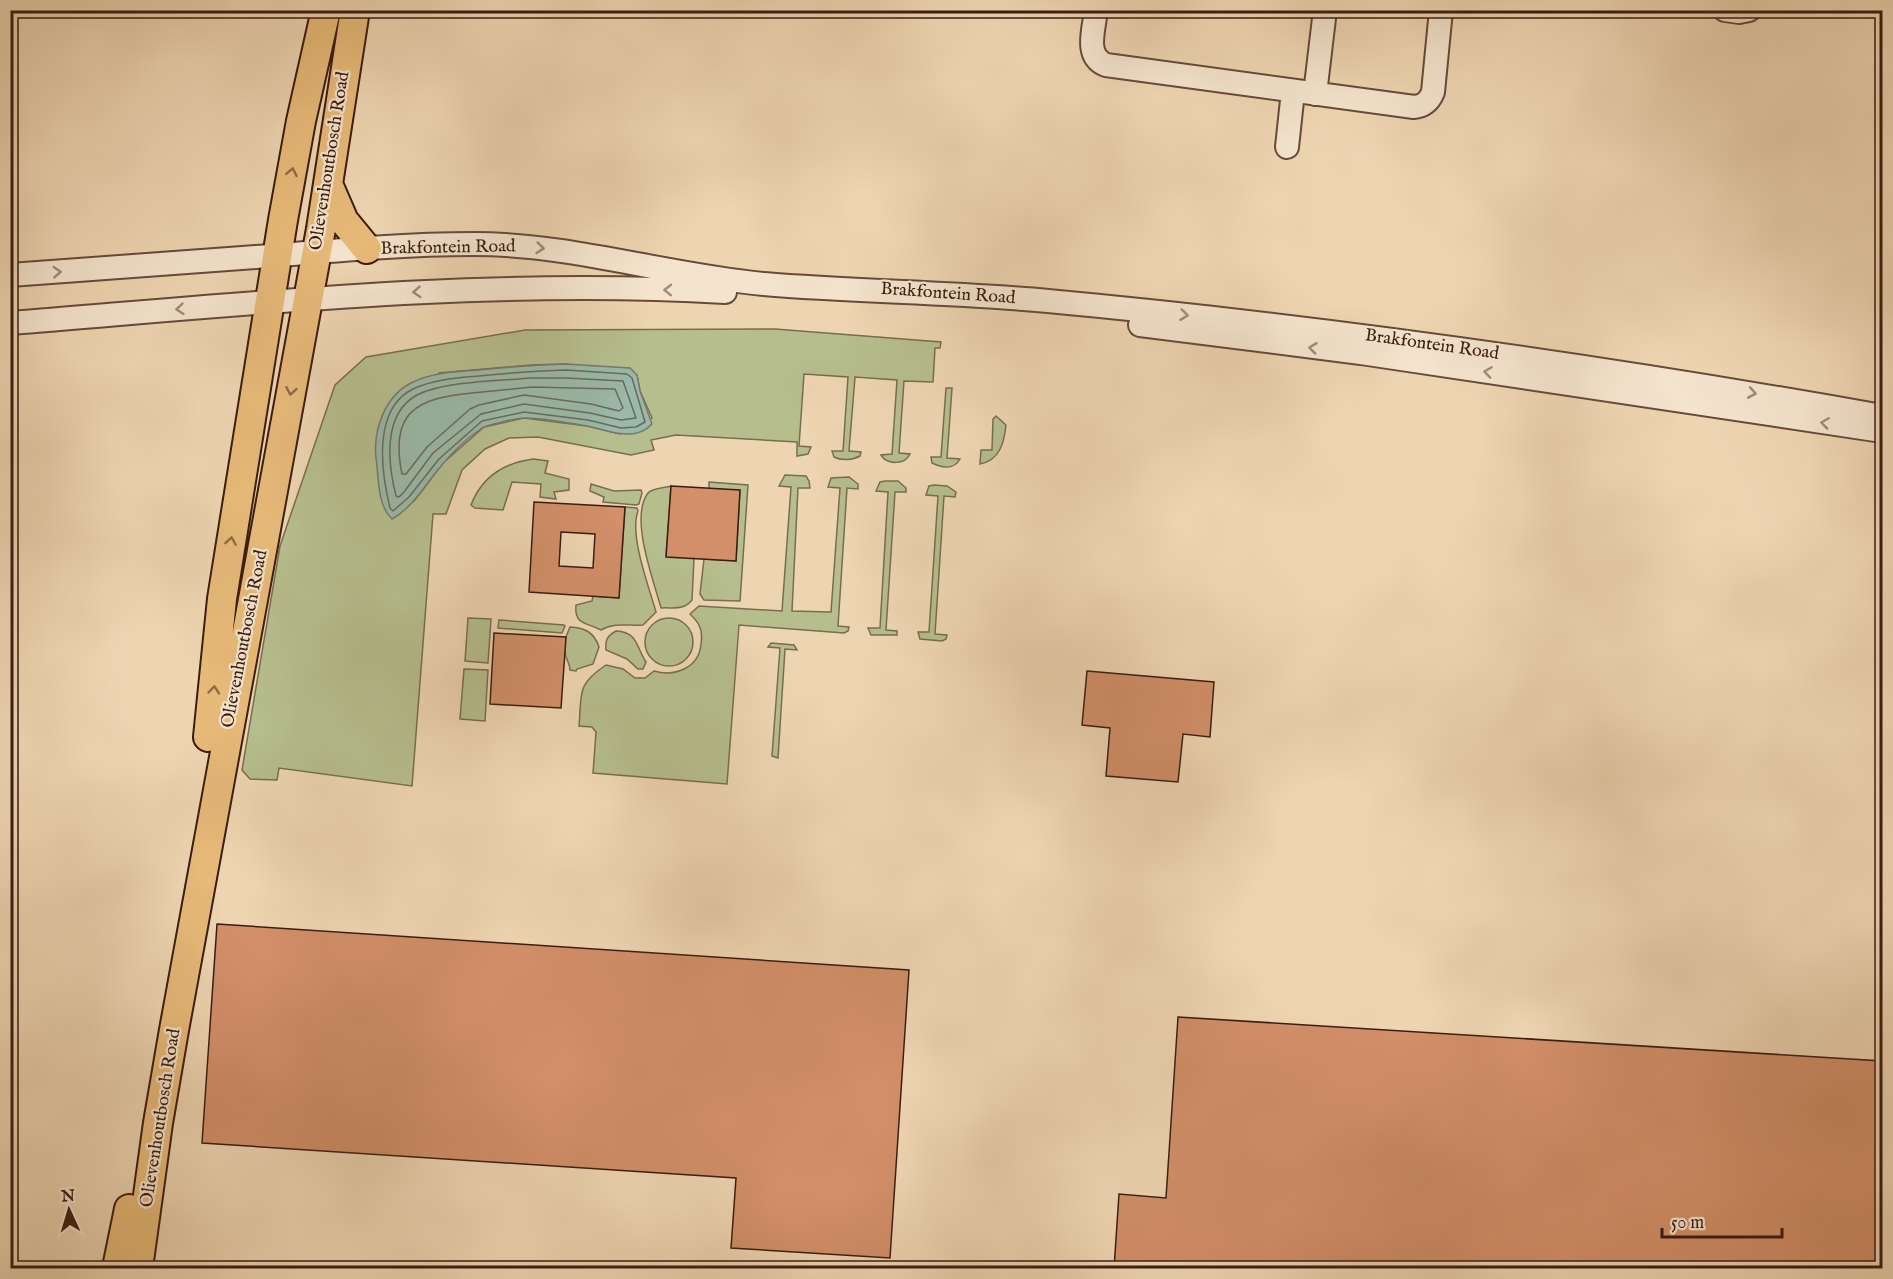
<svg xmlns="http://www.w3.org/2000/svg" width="1893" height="1279" font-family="'IM FELL English',serif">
<rect width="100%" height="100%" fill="#eed5b2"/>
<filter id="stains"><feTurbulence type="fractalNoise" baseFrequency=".00333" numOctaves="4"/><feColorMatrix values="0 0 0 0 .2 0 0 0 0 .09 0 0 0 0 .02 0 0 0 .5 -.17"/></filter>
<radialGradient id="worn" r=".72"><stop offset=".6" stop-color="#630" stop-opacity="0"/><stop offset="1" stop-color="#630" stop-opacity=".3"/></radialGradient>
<path fill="#b6be8e" stroke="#786d50" stroke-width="1.5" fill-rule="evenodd" d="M775 329 941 342 940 348H935L933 382 904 381 899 453 910 454C905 465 887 465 881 455L892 454 897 380 855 377 849 451 861 452 860 456C853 460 841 461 834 457L832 451H843L848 377 804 374 799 446 811 447 808 454 797 456V442L676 435 651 440 654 450 631 455 538 437 509 438 485 449 462 470 446 514H433L412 786 279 768 277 780 250 779 242 770 280 546 335 385 366 357 525 330ZM566 364 637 375 640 391 652 418 620 434 587 426 524 418 484 427 443 463 414 501 439 373 531 365Z
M946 388H952L947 458 960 459C954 470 942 468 932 463L931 457H941Z
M996 416 1006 425C1004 443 1000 460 980 464L981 450H992L993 419Z
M533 459 548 461 545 473 569 479V490L554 492 556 499 540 497 541 484 512 482 503 510 475 508 471 505C482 476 504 463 533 459Z
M785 475 806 476 809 481 810 488H798L792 611 831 612 840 488 828 487 831 478 849 477 858 484V489L847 488 838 626 849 627 848 631 844 633 739 625 727 784 593 773 596 732 592 727 579 726C582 693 576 685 606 665L623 669 635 678H645L654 671C675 677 699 668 701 644 702 638 702 631 699 625 697 621 693 617 690 614L699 606 782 611 791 487 779 486Z
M885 481H898L906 488V492H895L886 630 897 631V635H871L868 628H880L888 492 876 491 880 482Z
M709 482 748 485 740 601 704 600 700 594 704 559 736 561 740 491 709 489Z
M591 484 614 491 641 490 642 493 639 504 636 505 603 502 604 497 590 491Z
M934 485 947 486 956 492 955 497 944 496 935 634 947 635 946 639 942 641 920 639 918 632H929L938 496 926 495 929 486Z
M671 486 666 556 694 558 692 600C683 611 674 607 661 608 654 581 629 518 648 493 652 488 664 488 671 486Z
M625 507 637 508 638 511C629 535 649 587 656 612L643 625C628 626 614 622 601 630 586 622 574 625 576 605L592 601 593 596 619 598Z
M645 642a24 24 0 1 1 48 0a24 24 0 1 1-48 0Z
M468 618 491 619 488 663 465 661Z
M499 620 564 625 565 626 562 633 498 628Z
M570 627C585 628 594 632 599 647L593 664 577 669 576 671 570 670C570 662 565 659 565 652 563 643 567 634 570 627Z
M616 631C638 632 636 647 646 662L643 669H638L627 659 606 650C605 640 607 636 616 631Z
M771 643 794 645 797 650 785 649 778 758 772 756 780 648 768 647Z
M464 669 488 670 485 721 460 719Z"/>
<path fill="#9ab9a8" stroke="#747a6c" stroke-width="1.5" d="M566 364 630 368 637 375 640 391 652 424C635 443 608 430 587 426 570 423 539 417 523 418 514 419 489 424 482 428 463 441 444 461 430 480 419 495 408 510 392 519 377 505 379 478 376 458 373 430 385 396 411 383 432 372 456 372 479 370 508 367 537 365 566 364Z"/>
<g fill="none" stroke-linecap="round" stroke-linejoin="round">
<path stroke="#6a6a5c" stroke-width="1.5" d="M566 370 627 374 632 378 645 422 636 427 621 428 588 420 524 412 482 421 439 459 409 497 393 511 390 508C381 471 372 407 415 388 436 379 457 378 479 376 508 373 537 371 566 370Z
M531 378H566L623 381 636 418 621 420 590 413 524 404 481 414 433 453 404 492 399 497 396 496C388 464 382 414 417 395 444 381 500 381 531 378Z
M532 387 615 389 623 408 619 411 591 404 524 395 479 405 470 409 427 447 406 474H402C389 412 417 398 472 393 492 391 512 389 532 387Z"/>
</g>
<path fill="#d28f69" stroke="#3a1c11" stroke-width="1.5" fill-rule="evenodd" d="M671 486 740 490 736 561 666 557Z
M534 502 625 507 619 598 529 592ZM561 532 595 534 593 568 559 566Z
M494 633 566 637 561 708 490 704Z
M1087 671 1214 682 1210 737 1183 734 1178 782 1106 776 1110 728 1082 725Z
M217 924 909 970 890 1258 731 1248 736 1178 202 1143Z
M1178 1017 1882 1061V1269H1114L1119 1194 1166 1198Z"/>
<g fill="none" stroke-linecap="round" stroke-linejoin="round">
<g stroke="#674a39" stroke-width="26">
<path id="minor" d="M1096 10C1094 30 1084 56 1106 65L1414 107C1424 106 1429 102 1433 92L1441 10
M1725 10 1739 12 1749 10
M1315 94 1325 10
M1287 147 1293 91
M10 275C92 269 174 263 256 257 328 251 401 244 474 244 572 244 666 275 764 284 858 292 953 292 1048 301 1328 327 1606 367 1882 416
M10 323C248 304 486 278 725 292
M1140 325 1361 353 1882 431"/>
</g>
<g stroke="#3a1c11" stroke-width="32">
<path id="major" d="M328 184 344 221 367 249
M208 737 222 599 283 220 301 121 326 10
M117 1268 129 1209
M138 1268 158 1123 174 1030 321 229 355 10"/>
</g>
<use href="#minor" stroke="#f4e4cd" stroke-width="22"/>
<use href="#major" stroke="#e7ba79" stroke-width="28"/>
</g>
<defs><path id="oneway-chevron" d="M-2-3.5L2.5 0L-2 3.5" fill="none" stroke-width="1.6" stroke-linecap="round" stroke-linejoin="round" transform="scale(1.5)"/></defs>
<g stroke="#906b45">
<use href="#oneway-chevron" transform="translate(292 172) rotate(-79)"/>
<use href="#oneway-chevron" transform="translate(291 391) rotate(100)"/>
<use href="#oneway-chevron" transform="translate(231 541) rotate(-81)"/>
<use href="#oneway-chevron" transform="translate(214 690) rotate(-85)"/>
</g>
<g stroke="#a08a78">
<use href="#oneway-chevron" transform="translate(540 248) rotate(6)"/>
<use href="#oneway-chevron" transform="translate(57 272) rotate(-4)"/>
<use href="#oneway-chevron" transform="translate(668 290) rotate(-179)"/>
<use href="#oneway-chevron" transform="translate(417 292) rotate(176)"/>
<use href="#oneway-chevron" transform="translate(180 309) rotate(175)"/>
<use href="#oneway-chevron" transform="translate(1184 315) rotate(7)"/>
<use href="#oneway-chevron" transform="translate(1313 348) rotate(-173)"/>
<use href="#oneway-chevron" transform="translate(1488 372) rotate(-172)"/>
<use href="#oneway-chevron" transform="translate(1752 393) rotate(10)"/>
<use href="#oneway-chevron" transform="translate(1825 423) rotate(-172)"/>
</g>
<g text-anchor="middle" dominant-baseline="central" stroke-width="4.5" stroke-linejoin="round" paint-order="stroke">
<g font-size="18" fill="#3a1c11" stroke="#f4e4cd">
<text transform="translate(330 161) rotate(-81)">Olievenhoutbosch Road</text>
<text transform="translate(448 248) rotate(-1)">Brakfontein Road</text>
<text transform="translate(948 294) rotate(4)">Brakfontein Road</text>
<text transform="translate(1432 345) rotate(8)">Brakfontein Road</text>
<text transform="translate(245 639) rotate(-79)">Olievenhoutbosch Road</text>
<text transform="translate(161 1118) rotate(-81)">Olievenhoutbosch Road</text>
</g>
</g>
<rect width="1893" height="1279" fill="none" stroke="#eed5b2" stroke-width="36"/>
<rect x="12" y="12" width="1869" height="1255" fill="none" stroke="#3a1c11" stroke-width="3"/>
<rect x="18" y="18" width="1857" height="1243" fill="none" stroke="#3a1c11" stroke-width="1.5"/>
<g transform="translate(69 1210) rotate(356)" stroke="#f4e4cd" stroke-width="4.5" paint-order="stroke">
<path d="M0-4.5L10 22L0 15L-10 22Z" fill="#3a1c11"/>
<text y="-9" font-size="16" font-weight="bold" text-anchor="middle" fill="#3a1c11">N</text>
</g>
<path d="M1662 1228v9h120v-9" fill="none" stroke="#3a1c11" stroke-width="3"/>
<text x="1671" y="1228" font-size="18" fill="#3a1c11" stroke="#f4e4cd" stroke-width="4.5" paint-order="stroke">50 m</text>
<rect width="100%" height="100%" filter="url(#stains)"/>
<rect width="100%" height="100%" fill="url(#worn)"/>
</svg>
